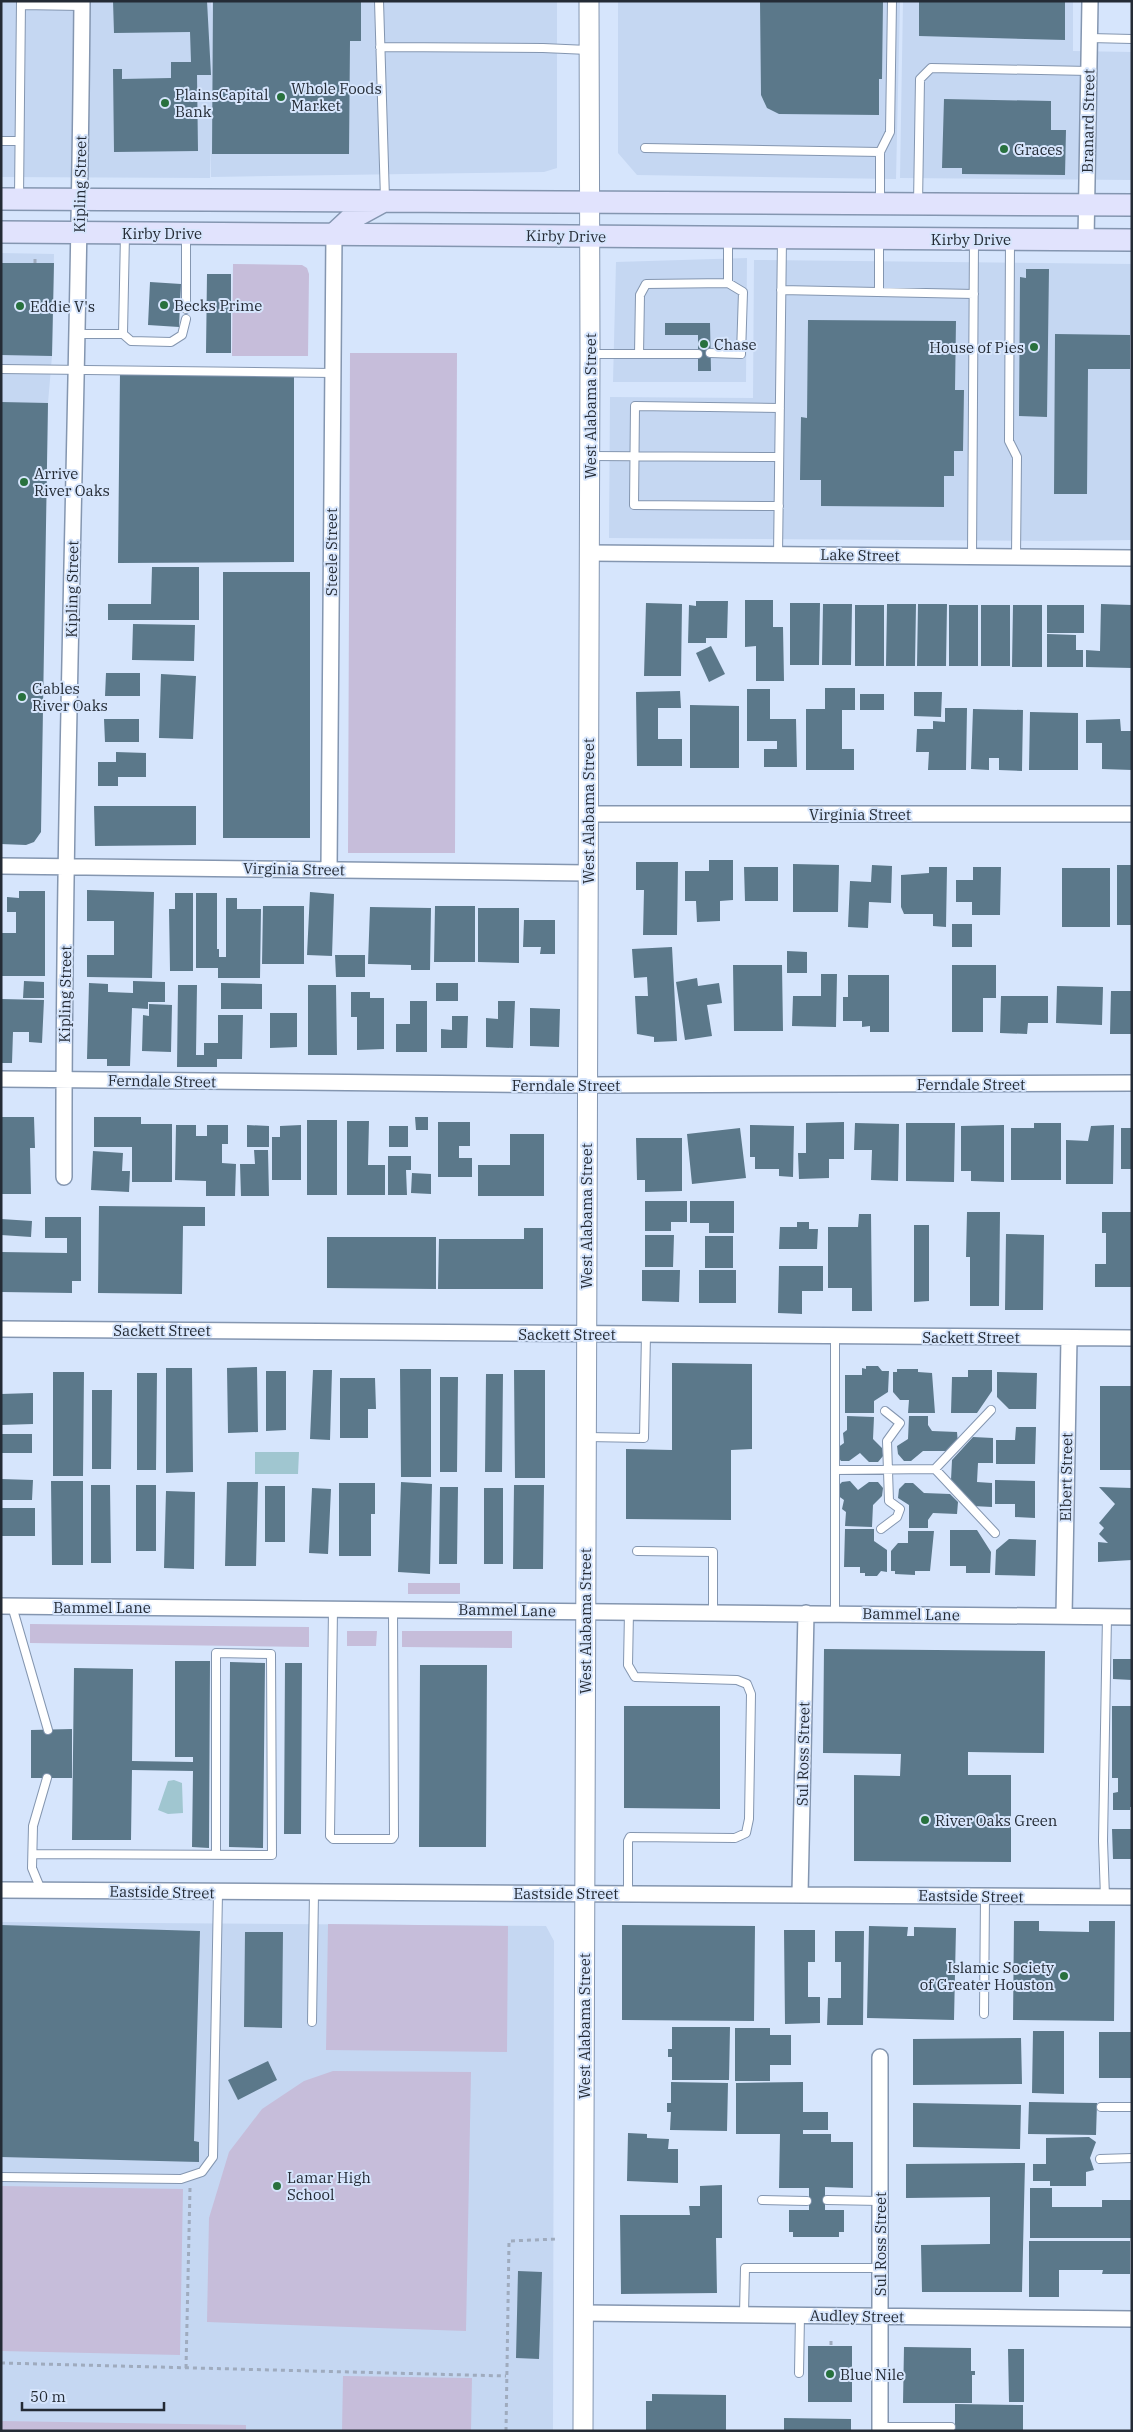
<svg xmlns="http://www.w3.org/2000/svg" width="1133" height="2432" font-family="'IBM Plex Serif',serif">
<rect width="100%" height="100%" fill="#d6e5fc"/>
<path fill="#c5d7f2" d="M1 1H211L212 13V1H557V168L544 172 211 177V139L210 178 1 177Z
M618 1H900L896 179 637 175 618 153Z
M903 1H1073V51L1132 52V180L900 178Z
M1 253 54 254 52 356 48 403 45 561 1 562Z
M747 258 746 382H613L616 262Z
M754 260 1132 264V540L1050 541 609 538 610 397 753 398Z
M1 1922 546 1926 554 1941 553 2431H1Z"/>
<path fill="#c6bdda" d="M233 264 302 265 307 268 309 274 308 356H232Z
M350 353H457L455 853H348Z
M408 1583H460V1594H408Z
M30 1624 309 1627V1647L30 1643Z
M347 1631H377L376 1646H347Z
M402 1631H512V1648L402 1647Z
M328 1924 508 1926 507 2052 326 2050Z
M333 2071 471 2072 466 2331 207 2322 209 2218 229 2152 262 2109 304 2081Z
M1 2186 183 2189 180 2355 1 2351Z
M343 2376 472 2378 471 2431H342Z
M1 2421 246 2425V2431H1Z"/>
<path fill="#a0c6d0" d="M255 1452H299L298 1474H255Z
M174 1780 182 1783 183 1813 168 1814 158 1810 168 1781Z"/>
<path fill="#5b788a" d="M113 1H207L211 75H197L198 151 114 152 113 69H122V79L171 78V62H191L190 32 114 33Z
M213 1H361V41H350L349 154H212Z
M760 1H883L882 79H879V115L779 114 767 108 761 95Z
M919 1H1065V40L919 36Z
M944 99 1051 101V130H1066L1065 175 962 174V168H942Z
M1 263H54L52 356 1 355Z
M1026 269H1049L1047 417 1019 416 1020 277 1026 278Z
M207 274H231V353H206Z
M150 282 181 284 179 327 148 325Z
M808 320 956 321 955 390H964L963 451H954V476H944V507L821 506V480H800L801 417 807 418Z
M665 323H710L711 371H698V335H665Z
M1055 334 1130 335V369H1088L1087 494H1054Z
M120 372 294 375V562L118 563Z
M1 402 48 403 41 832 34 842 26 845 1 844Z
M152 567H199V620H108V604H151Z
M223 572H310V838H223Z
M745 600H773V627H783L784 681H756V646L745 647Z
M696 601H728L727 638H706V643H688L689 605 696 606Z
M646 603 682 604 681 676H644Z
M790 603H820L819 665H790Z
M823 604H852L851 665H822Z
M887 604H916L915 666H886Z
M918 604H947L946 666H917Z
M1101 604 1132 605V668L1086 667V650L1100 651Z
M855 605H884V666H855Z
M949 605H978V666H949Z
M981 605H1010V666H981Z
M1013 605H1042V667H1012Z
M1047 605H1084V633H1047Z
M133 624 195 625 194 661 132 660Z
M1047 634 1076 635V650H1083V667H1047Z
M711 646 725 674 709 682 696 653Z
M106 673H140V696H105Z
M161 674 196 676 193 739 159 738Z
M825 688H855V710H842V749H854V770H806V709H825Z
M747 689H770V719H796L797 767H764V749H777V741H747Z
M680 691 681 708H658V739H682V766H637L636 692Z
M914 692H942L941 717 914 716Z
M860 694H884V710H860Z
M690 705 739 706V768H690Z
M945 708H967L966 770H928L929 752H916L917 729H933V721L945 722Z
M973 709 1023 710 1022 771 999 770V758H989V770L971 769Z
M1030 712 1078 713V770H1029Z
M104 719H139V742H105Z
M1120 719 1121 731H1132V770L1102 769V743H1086V720Z
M116 752 146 753V777H118V786H98V762H116Z
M94 806H196V845L95 846Z
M709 860H733V900L720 901V921L697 922 696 901H685V871H709Z
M636 862H678L677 935H643L644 890H636Z
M793 864 839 865 838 912H793Z
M872 865 892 866 891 903 869 902 868 928 848 927 850 881 871 882Z
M1117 865H1132V925H1117Z
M744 867H778V901H745Z
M929 867H947L946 927 933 926V914H904L901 907V875L929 873Z
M973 867H1001L1000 915H972V902H956V880H973Z
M1062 868H1110V927H1062Z
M87 890 154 892 152 978 87 977V955H114V921H87Z
M19 891H45V976H2V933H16V912H7V897L19 898Z
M310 892 334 894 332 956 307 955Z
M175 893H193V971H170L169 909H175Z
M196 893H217V949H219V957H226V898H237V909H261L260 978H218V968H196Z
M263 906H304V964H262Z
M435 906H475V962H434Z
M370 907 431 908 430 970H411V965L368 964Z
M478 908H519V963L478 962Z
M524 920H555V954H540L541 947H523Z
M952 924H972V947H952Z
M672 947 677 1041 654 1042V1037L637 1034 635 996H648L647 977 634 978 632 949Z
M787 951 807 952V973H787Z
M335 955H365V977H336Z
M733 965H782L783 1031H734Z
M952 965H996V998H983V1032H952Z
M821 974H837L836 1027 792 1026 793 996H821Z
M848 975H889V1032H870V1026L862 1027V1021H843V997H848Z
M697 978 698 986 719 983 722 1003 707 1005 712 1036 685 1040 676 982Z
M24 981 44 982V998H23Z
M133 981 165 982V1002H148V1009L132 1008 130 1066H107V1059H87L89 983 108 984V992L133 993Z
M221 983 262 984V1009H221Z
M436 983H458V1001H436Z
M178 985H197L196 1055H204V1043H218V1015H243L242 1059H217V1067H177Z
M308 985H336L337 1055H308Z
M1057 986 1103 987 1102 1025 1056 1023Z
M1111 991H1132V1034H1110Z
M351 992H370V998H384V1049L357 1050V1017H351Z
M1001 996H1048V1023H1028L1027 1034 1000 1033Z
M1 999 44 1000 42 1043 29 1042V1032H13L12 1063H1Z
M410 1001H427V1052H396V1024H410Z
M498 1001H515L513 1048 486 1047V1018L498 1019Z
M149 1004 172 1005 171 1052 142 1051 143 1015 149 1016Z
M530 1008 560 1009 559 1047 530 1046Z
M270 1013H297V1047L270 1048Z
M452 1016H468L467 1048H441V1029L452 1030Z
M1 1117H34L35 1148H30L31 1194H2Z
M94 1117H141V1124H172V1182H132V1147H94Z
M415 1117H428V1130H416Z
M307 1120H337V1195H307Z
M347 1121H369L368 1165H385V1195H347Z
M438 1122H470V1146H459V1158H472V1177H438Z
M844 1122V1159H829V1178L799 1179 798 1153H806V1123Z
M855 1123 899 1124 898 1181 871 1180 872 1150H854Z
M906 1123H955L954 1182 906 1181Z
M1034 1123H1061V1180H1011V1128H1034Z
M176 1125H196V1136H207V1125H228V1144H222V1163L236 1164 235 1196H206V1181L175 1180Z
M247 1125 269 1126V1147H247Z
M301 1125V1180H272V1137H280V1126Z
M750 1125 794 1126 793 1177 779 1176V1169H755V1157H750Z
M1004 1125V1182L971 1181V1171H961V1126Z
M1114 1125 1113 1184H1066V1140L1088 1141 1091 1126Z
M389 1126H408V1147H389Z
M740 1128 746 1178 692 1184 687 1134Z
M1121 1128H1132V1169H1121Z
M510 1134H544V1196H478V1165H510Z
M636 1138H682V1191L645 1192V1180H637Z
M254 1150H268L269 1196H241L240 1164H255Z
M93 1151 123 1153 122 1171H130L129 1192 91 1190Z
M388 1156H411V1170H406L407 1195H388Z
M412 1173 431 1174V1194L411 1193Z
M645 1201H687V1222H671V1231H645Z
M690 1201H734V1233H709V1223H690Z
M99 1206 205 1207V1226H183L182 1294 98 1293Z
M967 1212H1000L999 1306H970V1257H966Z
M1102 1212H1132V1287H1095V1264H1106V1233H1102Z
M859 1214H871L872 1311H852V1288H828V1227H858Z
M45 1217H81V1281H72V1293L1 1292V1252L67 1253V1238H45Z
M1 1219 32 1221 31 1237 1 1235Z
M797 1222H809V1229H818L817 1249H779L780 1227H797Z
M914 1225H929V1301L914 1302Z
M524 1228H543V1289H438L439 1239H524Z
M1006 1234 1044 1235 1043 1310H1005Z
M645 1235H674L673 1267H645Z
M705 1236H733V1268H705Z
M327 1237H436V1289L327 1288Z
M779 1266H823V1291H802V1314L778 1313Z
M642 1270H680L679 1302 642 1301Z
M699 1270H736V1303H699Z
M672 1363 752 1364V1449L731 1450V1520L626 1519V1449L672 1450Z
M866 1366H878L882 1371H889L888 1392 874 1401V1413H845V1375H862V1368L866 1369Z
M257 1367 258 1432 228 1433 227 1368Z
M166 1368H192L193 1472 166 1473Z
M400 1369H431V1477H401Z
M897 1369H918V1372L932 1373 935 1413H908L909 1400H900L893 1392V1372H897Z
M313 1370H332L330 1440 310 1439Z
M514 1370H545V1478H515Z
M968 1370H992V1391L977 1413H951L952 1377H968Z
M266 1371H286V1430L266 1431Z
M53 1372H84L83 1476H53Z
M997 1372 1037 1373 1036 1409H1009L997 1397Z
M137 1373H157L156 1470H137Z
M486 1374H503L502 1472H485Z
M440 1377H458L457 1472H440Z
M340 1378H375L376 1409H368V1438H340Z
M1100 1386H1132V1470H1100Z
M92 1390H112L111 1469H92Z
M33 1393V1424L1 1425V1394Z
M847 1416 874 1417 873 1439 882 1448 883 1456 878 1462H869L860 1453 849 1461H841L837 1455V1448L844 1443 843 1433 847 1430Z
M909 1416H928V1425L932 1431 957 1432 958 1444 949 1451H923L911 1461H904L898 1454 897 1446 908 1439Z
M1016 1427H1036L1035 1464H996V1440H1015Z
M1 1434H32V1453H1Z
M973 1437 993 1438V1463H978L977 1482 992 1483V1507L973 1506 951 1480 952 1460Z
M1 1479 33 1480 32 1500H1Z
M995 1480 1035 1481V1518L1015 1517V1504H995Z
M51 1481H83V1565H52Z
M850 1481 858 1490 869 1482H878L883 1488 882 1496 873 1505 872 1527 845 1526 846 1512 842 1509 844 1500 837 1495V1487L842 1482Z
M227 1482H258L256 1566H225Z
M401 1482 432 1484 430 1574 398 1572Z
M339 1483H375V1514H371V1556H339Z
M905 1483H913L924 1493 950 1494 958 1502 957 1514 933 1513 928 1520V1528H909V1505L898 1498 899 1489Z
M91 1485H110L111 1563H91Z
M136 1485H156V1551H136Z
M514 1485H544L543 1569H513Z
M265 1486H285V1542H265Z
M440 1487H458L457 1564H439Z
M1099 1487 1132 1488V1560L1098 1562V1542L1108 1543 1099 1534 1104 1528 1099 1523 1115 1504Z
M312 1488 331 1489 328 1554 309 1553Z
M484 1488H503V1564H484Z
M166 1491 195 1492 194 1569 164 1568Z
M1 1508H35V1536H1Z
M845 1529H874V1541L887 1550V1572L881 1571 877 1576H865V1573H860V1567H844Z
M950 1530H977L991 1552 990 1573H966V1566H950Z
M908 1531H934L930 1571H915V1575L895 1574V1571H891V1551L898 1543H908Z
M1009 1539 1036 1540 1035 1576 995 1575 996 1550Z
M824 1649 1045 1651 1044 1753 968 1752V1775H1011V1862L854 1861V1775L900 1776 901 1754 823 1753Z
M1113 1659H1132V1680L1113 1679Z
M175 1661H210L209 1848 192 1847 193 1771 132 1770 131 1840H72L74 1668 133 1669 132 1761 193 1762V1757H175Z
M230 1662 265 1663 263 1848 229 1847Z
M285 1663H302L301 1834H284Z
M420 1665H487L486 1847H419Z
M624 1706H720V1809L624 1808Z
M1112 1706H1132V1807H1130V1810H1113V1793L1118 1792V1778H1112Z
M72 1729V1778H31V1730Z
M1112 1829H1132V1859H1113Z
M1014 1921H1039V1931L1089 1932V1921H1115L1114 2021 1013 2020Z
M1 1925 200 1931 194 2141 199 2142V2162L1 2157Z
M622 1925 755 1926 754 2021 622 2020Z
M869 1926 908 1927 907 1936H914V1927L956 1928 954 2020 867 2018Z
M784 1930H815V1962H808V1997H820V2023L785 2024Z
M835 1931H864L863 2025H827L828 1998H841V1962H835Z
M245 1932H283L282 2028 244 2027Z
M672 2027H730L729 2080H672V2057H668V2049H672Z
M735 2028H770V2035H791V2065H770V2081H735Z
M1033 2031H1064V2094L1032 2093Z
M1099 2032H1132V2078H1099Z
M1021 2038 1022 2084 913 2085V2039Z
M268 2061 277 2080 238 2100 228 2080Z
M671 2082 728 2083 727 2131 670 2130 671 2112H667V2103H671Z
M803 2082V2112H828V2130H803V2134H831V2142H853V2188L825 2187V2210H844V2232H839V2237H793V2232H789V2210H809V2188H779L780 2134H736V2083Z
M1029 2102 1097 2103 1096 2135 1028 2134Z
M913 2103 1021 2105 1020 2149 913 2147Z
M628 2133 647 2134V2138L669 2139 668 2149H678V2183L627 2181Z
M1089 2137 1096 2142 1090 2158 1094 2170 1086 2172V2186H1050V2181H1033V2164H1046V2138Z
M1025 2163 1022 2292H922L921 2245 990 2244V2197L906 2198V2164Z
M722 2185V2238H716L717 2293 621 2294 620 2215H690L689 2206H700V2186Z
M1030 2188H1052V2207H1102V2200H1132V2238H1030Z
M1029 2241H1130V2274H1102L1103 2270H1059V2297H1029Z
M518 2271 542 2272 539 2359 516 2358Z
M808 2346H852V2402H808Z
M904 2347 971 2348V2371H975V2375H972V2403H903Z
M1008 2349H1024V2402H1009Z
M652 2394 726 2395V2431H646V2401H652Z
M955 2404 1023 2405V2431H955Z
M784 2418 851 2419V2431H784Z"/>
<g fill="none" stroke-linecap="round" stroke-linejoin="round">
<g stroke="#8496b0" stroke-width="10">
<path id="service" d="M379 1 385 199
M21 5 82 6
M1090 38 1132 39
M380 47 543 48 588 50
M1 141H19
M645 148 880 152
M19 197 21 1
M880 202V152L890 132 892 1
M918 204 920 79 931 68 1089 71
M1010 241 1009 441 1017 457 1016 557
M781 290 974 294
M879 292V239
M186 309V233
M78 334H123L125 234
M123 334 131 341 171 342 182 335 186 319
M710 353 741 354 743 292 728 283V238
M590 354H698
M639 354 640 295 646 284 728 283
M1 369 333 373
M590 456 779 457
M779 506 634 505 635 406 780 408
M778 555 782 239
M972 557 974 241
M588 1437 644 1438 646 1334
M935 1469 995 1533
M835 1470 935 1469 991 1410
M881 1529 897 1517 900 1509 889 1501 887 1441 900 1423 885 1411
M637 1551 713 1552V1611
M12 1606 48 1730
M333 1609 330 1836 333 1839H392L394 1836 393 1610
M835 1613V1336
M33 1854C112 1854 192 1854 272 1855L271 1654 216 1653V1855
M41 1890 32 1868 33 1826 47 1778
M628 1893V1841L630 1837 735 1838 746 1833 749 1819 751 1694 747 1684 737 1680 635 1677 628 1665 629 1612
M1105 1897 1103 1841 1107 1616
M984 2014 985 1896
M312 2022 314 1893
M1101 2107H1132
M1100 2159 1132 2158
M1 2177 181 2179 202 2172 213 2157 218 1893
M762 2200 807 2201
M827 2200 880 2201
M744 2314 745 2268H880
M799 2373 800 2315
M880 2427H951"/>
</g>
<g stroke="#8496b0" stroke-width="18">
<path id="minor" d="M1086 240 1090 1
M589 553 1132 558
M588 814H1132
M1 866 587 873
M329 869 334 234
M1 1079 587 1085 1132 1083
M64 1177C63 785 79 393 82 1
M1 1329 1132 1338
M1 1606 1132 1617
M1064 1616 1069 1338
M1 1890 1132 1897
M800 1894 806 1613
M583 2313 1132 2319
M880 2431V2057"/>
</g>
<g stroke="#8496b0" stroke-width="21">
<path id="tertiary" d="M583 2431 590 354 589 1"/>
</g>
<g stroke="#8496b0" stroke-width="24">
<path id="secondary" d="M1 199 1132 205
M1 232 1132 240
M334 234 349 220 382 202"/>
</g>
<path stroke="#9fabbe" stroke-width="3" stroke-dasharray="4 4" stroke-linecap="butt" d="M35 263V257
M831 2341V2346
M1 2363 506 2376
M186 2368 190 2188
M506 2431 509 2241 558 2239"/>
<use href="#service" stroke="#fff" stroke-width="8"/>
<use href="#minor" stroke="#fff" stroke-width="15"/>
<use href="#tertiary" stroke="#fff" stroke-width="19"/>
<use href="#secondary" stroke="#e1e3fd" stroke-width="21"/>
</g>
<g fill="#28713e" stroke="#d6e5fc" stroke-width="2">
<circle cx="281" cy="97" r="5"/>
<circle cx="165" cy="103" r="5"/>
<circle cx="1004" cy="149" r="5"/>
<circle cx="164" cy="305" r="5"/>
<circle cx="20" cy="306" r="5"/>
<circle cx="704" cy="344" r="5"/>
<circle cx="1034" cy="347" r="5"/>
<circle cx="24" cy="482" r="5"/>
<circle cx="22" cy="697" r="5"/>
<circle cx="925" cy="1820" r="5"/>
<circle cx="1064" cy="1976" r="5"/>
<circle cx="277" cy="2186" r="5"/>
<circle cx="830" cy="2374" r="5"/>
</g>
<g text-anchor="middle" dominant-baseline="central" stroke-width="4" stroke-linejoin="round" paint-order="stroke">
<g font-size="15" fill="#242b35" stroke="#d6e5fc" text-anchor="start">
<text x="291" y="88">Whole Foods<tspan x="291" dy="17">Market</tspan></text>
<text x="175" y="94">PlainsCapital<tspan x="175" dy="17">Bank</tspan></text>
<text x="1014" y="149">Graces</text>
<text x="174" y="305">Becks Prime</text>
<text x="30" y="306">Eddie V's</text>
<text x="714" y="344">Chase</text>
<text x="1024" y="347" text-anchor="end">House of Pies</text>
<text x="34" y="473">Arrive<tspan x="34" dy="17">River Oaks</tspan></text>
<text x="32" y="688">Gables<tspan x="32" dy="17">River Oaks</tspan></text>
<text x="935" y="1820">River Oaks Green</text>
<text x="1054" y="1967" text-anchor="end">Islamic Society<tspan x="1054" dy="17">of Greater Houston</tspan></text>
<text x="287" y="2177">Lamar High<tspan x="287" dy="17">School</tspan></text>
<text x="840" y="2374">Blue Nile</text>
</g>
<g font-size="15" fill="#242b35" stroke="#d6e5fc">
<text transform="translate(1088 121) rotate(-89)">Branard Street</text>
<text transform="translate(80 184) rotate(-89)">Kipling Street</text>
<text x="162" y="233">Kirby Drive</text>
<text transform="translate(566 236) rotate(1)">Kirby Drive</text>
<text x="971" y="239">Kirby Drive</text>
<text transform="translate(590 406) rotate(-90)">West Alabama Street</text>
<text transform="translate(331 552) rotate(-90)">Steele Street</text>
<text transform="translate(860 555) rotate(1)">Lake Street</text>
<text transform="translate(72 589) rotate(-89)">Kipling Street</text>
<text transform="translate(588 811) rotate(-90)">West Alabama Street</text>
<text x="860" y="814">Virginia Street</text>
<text transform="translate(294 869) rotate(1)">Virginia Street</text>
<text transform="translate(65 994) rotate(-89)">Kipling Street</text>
<text transform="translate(162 1081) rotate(1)">Ferndale Street</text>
<text x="971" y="1084">Ferndale Street</text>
<text x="566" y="1085">Ferndale Street</text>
<text transform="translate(586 1216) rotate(-90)">West Alabama Street</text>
<text x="162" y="1330">Sackett Street</text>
<text x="567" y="1334">Sackett Street</text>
<text x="971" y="1337">Sackett Street</text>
<text transform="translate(1066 1477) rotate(-89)">Elbert Street</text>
<text x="102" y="1607">Bammel Lane</text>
<text transform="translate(507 1610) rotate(1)">Bammel Lane</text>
<text transform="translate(911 1614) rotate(1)">Bammel Lane</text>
<text transform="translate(585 1621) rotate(-90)">West Alabama Street</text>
<text transform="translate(803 1754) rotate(-89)">Sul Ross Street</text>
<text transform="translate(162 1892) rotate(1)">Eastside Street</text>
<text x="566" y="1893">Eastside Street</text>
<text transform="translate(971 1896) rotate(1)">Eastside Street</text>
<text transform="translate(584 2026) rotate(-90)">West Alabama Street</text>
<text transform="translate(880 2244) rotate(-90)">Sul Ross Street</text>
<text transform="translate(857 2316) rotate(1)">Audley Street</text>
</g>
</g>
<rect width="1133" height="2432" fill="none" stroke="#242b35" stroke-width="5"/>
<path d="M22 2402v8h142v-8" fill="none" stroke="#242b35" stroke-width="2.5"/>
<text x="30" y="2402" font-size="15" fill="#242b35" stroke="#d6e5fc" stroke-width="4" paint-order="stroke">50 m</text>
</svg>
